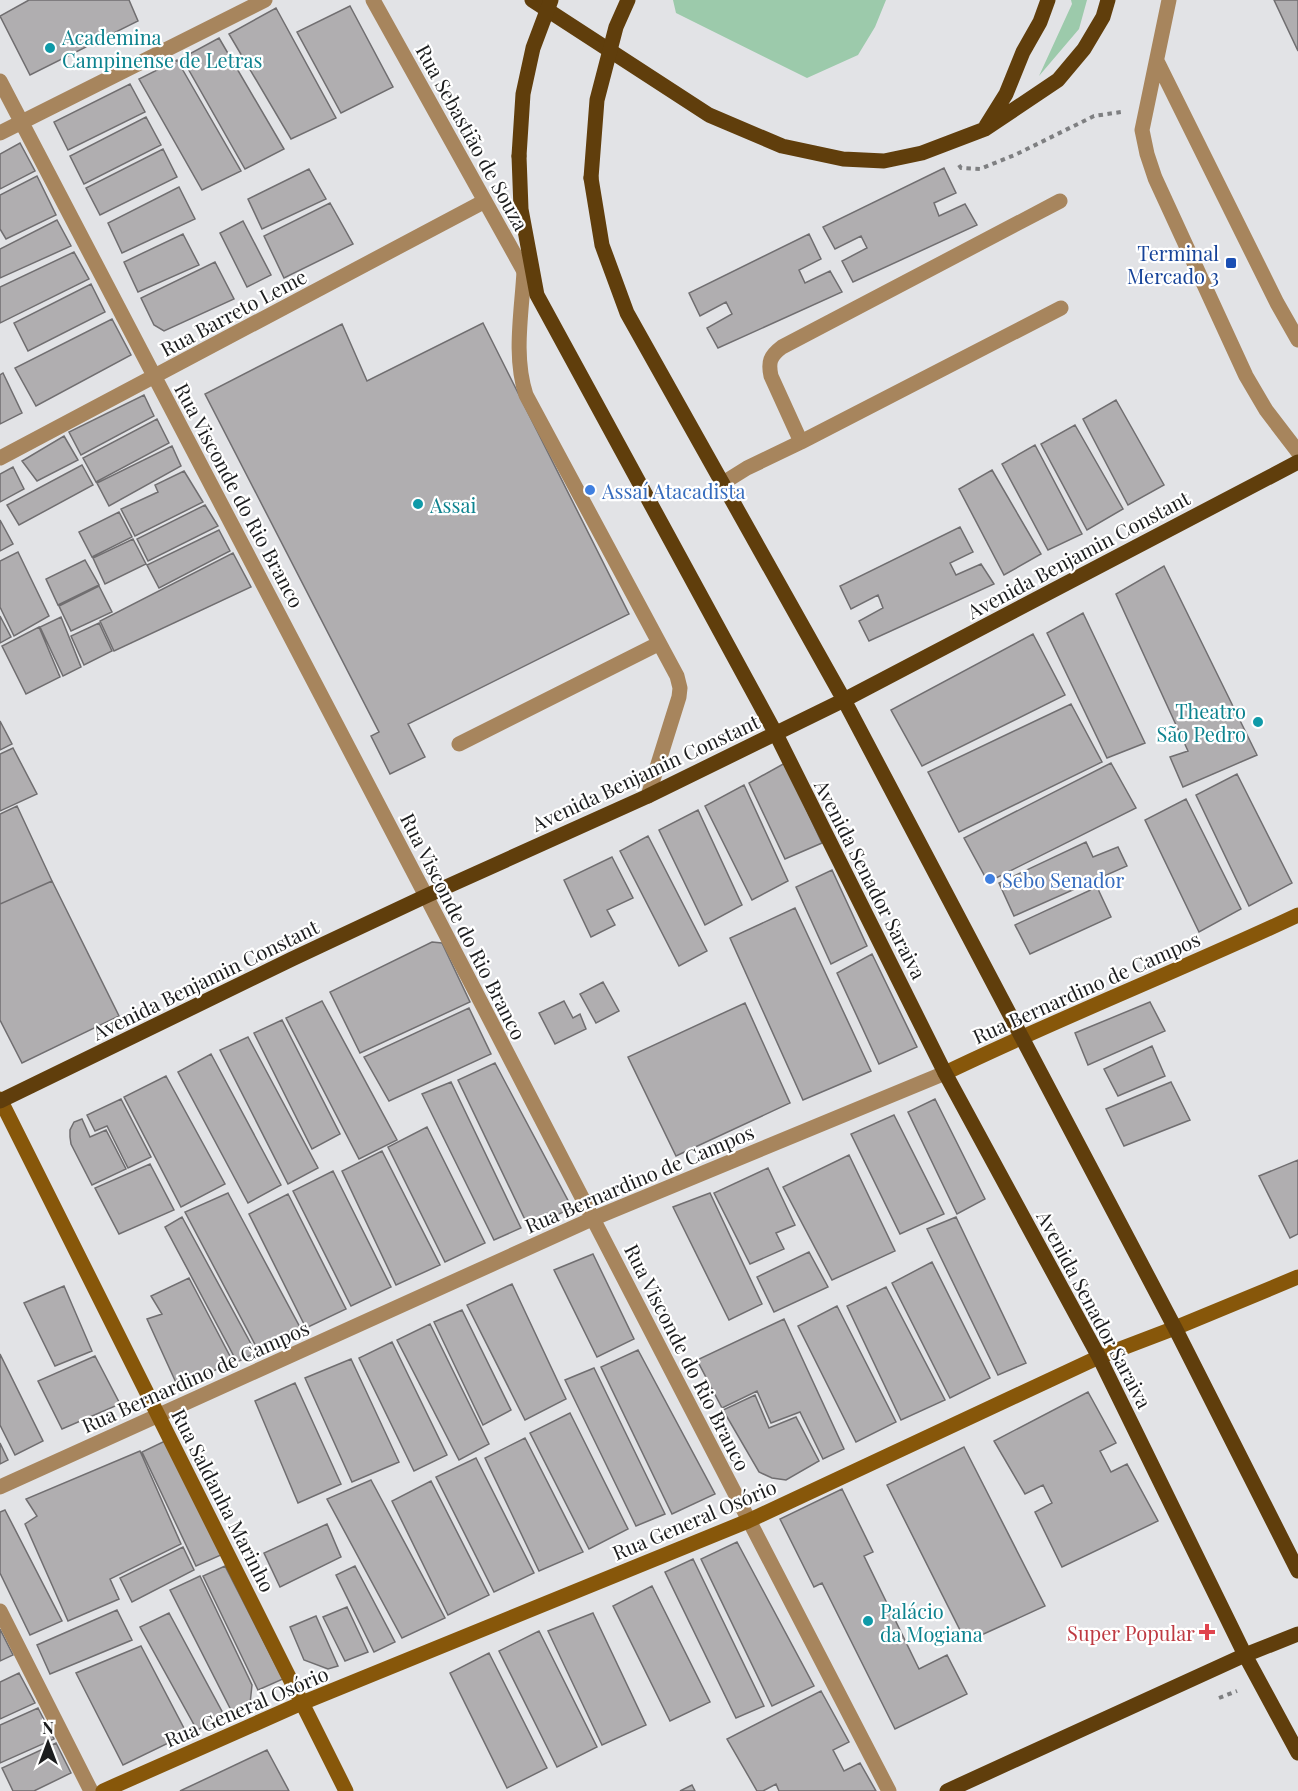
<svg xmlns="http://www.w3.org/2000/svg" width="1298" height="1791" font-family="'Playfair Display',serif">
<rect width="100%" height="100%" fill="#e2e3e6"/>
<path fill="#9ccaab" d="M673 0H886L875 27 858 55 807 78 676 13Z
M1071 0H1087L1079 29 1039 76 1072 4Z"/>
<path fill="#b0aeb0" stroke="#706e70" stroke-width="1.5" d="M29 0H129L138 21 30 75 0 16Z
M1274 0H1298V51Z
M350 6 393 87 341 113 297 32Z
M276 8 336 118 291 139 229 34Z
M219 38 284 149 245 169 182 58Z
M177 60 241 171 202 190 139 79Z
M130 84 145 112 68 150 54 122Z
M146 117 161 145 84 184 70 156Z
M20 143 35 171 0 189V154Z
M163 149 177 177 100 215 86 188Z
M944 168 956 193 934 203 939 216 965 204 977 225 853 282 842 261 867 248 861 236 835 249 823 227Z
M309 169 326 199 262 229 248 199Z
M37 176 56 215 6 239 0 229V195Z
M179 187 195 219 122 253 108 223Z
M330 203 353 244 284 278 264 236Z
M57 220 71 246 0 278V249Z
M243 221 271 275 247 287 220 233Z
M183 234 199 265 138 292 124 262Z
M809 234 821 259 799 270 805 283 830 271 842 292 718 348 707 328 732 314 726 302 700 316 689 293Z
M74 252 89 279 0 323V287Z
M215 262 234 299 164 331 154 325 141 298Z
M91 284 105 312 28 351 14 323Z
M112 319 131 355 36 406 15 368Z
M483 323 629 614 408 724 425 757 390 774 371 736 379 732 205 394 342 324 367 381Z
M3 373 22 413 0 424V375Z
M144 395 154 416 81 455 69 432Z
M1116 400 1164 485 1128 505 1083 419Z
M157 419 169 443 96 482 83 458Z
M1075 425 1123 509 1087 530 1041 444Z
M64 436 78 460 37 481 22 461Z
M1035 445 1082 534 1048 550 1002 464Z
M172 446 181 466 109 506 97 483Z
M82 465 93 485 19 525 7 505Z
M13 467 24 489 0 502V474Z
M992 470 1041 554 1004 575 959 489Z
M184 471 203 502 135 536 121 509 158 492 155 485Z
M205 505 218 526 148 561 137 539Z
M119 512 132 537 92 557 79 532Z
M0 520 13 544 0 551Z
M960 527 973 552 950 563 956 575 981 564 994 584 869 641 859 621 883 608 878 595 851 609 840 586Z
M219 530 230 551 159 588 147 565Z
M133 539 146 564 105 584 93 558Z
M18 552 49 616 14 636 0 607V561Z
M233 553 251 587 114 651 100 621Z
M85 560 99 585 58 605 46 579Z
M1164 566 1257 755 1183 787 1170 757 1188 751 1116 594Z
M99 586 112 612 71 631 59 606Z
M1083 613 1145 743 1107 758 1047 633Z
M0 616 11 637 0 643Z
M61 617 81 667 63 676 40 627Z
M99 623 112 651 84 665 71 636Z
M39 627 60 677 26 694 2 646Z
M1033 634 1065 695 922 766 891 710Z
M1071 704 1102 762 959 832 928 772Z
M0 721 12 744 0 750Z
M13 748 37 794 0 811V754Z
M785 763 822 843 785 859 749 783Z
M1111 763 1136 808 988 882 964 838Z
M1237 774 1292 883 1249 906 1196 795Z
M744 785 788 881 752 900 705 806Z
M1186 799 1241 909 1199 932 1145 820Z
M17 806 52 881 0 904V814Z
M698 810 742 905 705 925 659 830Z
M648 836 707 951 679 966 620 851Z
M1086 842 1093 857 1118 847 1127 866 1014 916 999 883Z
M612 857 633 898 607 910 615 925 591 937 564 880Z
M832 870 867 946 831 964 796 887Z
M52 881 119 1016 22 1063 0 1020V904Z
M1097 887 1111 917 1030 954 1015 925Z
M795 908 871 1071 803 1100 730 938Z
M432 942 442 943 470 1002 360 1053 330 992Z
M872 954 917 1047 879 1064 837 973Z
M603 982 619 1011 596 1023 580 994Z
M322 1001 397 1140 359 1159 286 1018Z
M564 1001 573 1018 580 1014 586 1029 555 1044 539 1013Z
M1150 1002 1165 1031 1088 1065 1075 1033Z
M745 1003 790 1103 676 1156 628 1057Z
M469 1008 491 1054 389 1101 364 1057Z
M282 1020 340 1134 312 1149 254 1033Z
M248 1037 318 1168 288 1184 220 1050Z
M1152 1046 1165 1076 1118 1096 1104 1069Z
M211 1054 281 1185 248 1203 178 1072Z
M495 1063 572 1208 529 1228 458 1080Z
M166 1076 225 1184 181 1207 124 1097Z
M451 1082 521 1228 494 1240 422 1094Z
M1171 1082 1190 1120 1124 1146 1106 1109Z
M121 1099 151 1157 128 1168 107 1126 95 1131 87 1115Z
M935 1099 985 1199 957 1214 908 1112Z
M894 1115 944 1214 900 1234 851 1134Z
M82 1119 90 1137 106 1130 126 1169 92 1185 71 1144 70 1137V1130L74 1122Z
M427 1127 485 1243 445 1262 388 1147Z
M382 1151 440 1265 396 1285 342 1171Z
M849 1155 895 1251 832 1280 783 1187Z
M1298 1160V1234L1290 1238 1259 1176Z
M150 1164 174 1210 119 1234 95 1188Z
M768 1168 795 1225 776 1233 784 1249 750 1264 714 1193Z
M333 1171 391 1287 351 1306 293 1191Z
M228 1193 302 1331 259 1352 185 1212Z
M710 1193 762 1304 729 1320 673 1207Z
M288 1194 346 1309 306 1328 249 1214Z
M182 1217 256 1353 237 1362 165 1227Z
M956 1217 1026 1363 998 1375 927 1229Z
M809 1252 828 1287 774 1312 757 1277Z
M593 1254 634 1339 597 1357 554 1270Z
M932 1262 990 1378 950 1398 892 1283Z
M189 1278 233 1362 178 1387 147 1319 162 1314 151 1296Z
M512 1284 566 1399 525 1420 467 1305Z
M64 1286 92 1351 55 1366 24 1303Z
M886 1287 945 1400 901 1420 847 1306Z
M837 1306 896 1422 856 1442 798 1326Z
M462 1310 511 1410 483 1425 434 1322Z
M784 1319 844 1449 823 1459 800 1412 771 1423 757 1391 722 1408 697 1360Z
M430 1324 489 1444 459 1460 397 1340Z
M392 1342 447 1455 414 1471 359 1358Z
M638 1350 715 1494 672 1514 601 1367Z
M0 1354 43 1441 15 1455 0 1425Z
M95 1356 120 1404 62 1429 38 1381Z
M351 1359 399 1462 352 1482 305 1378Z
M594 1368 665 1514 636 1526 565 1380Z
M295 1383 341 1484 298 1503 255 1401Z
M1088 1392 1116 1443 1100 1451 1111 1472 1127 1464 1158 1521 1062 1567 1035 1512 1052 1503 1043 1485 1025 1494 994 1441Z
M755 1395 769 1428 796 1417 819 1461 786 1480 772 1478 759 1472 723 1410Z
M570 1413 628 1529 589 1549 530 1433Z
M525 1438 583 1552 539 1571 485 1458Z
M165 1441 221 1555 196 1566 142 1452Z
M0 1443 8 1460 0 1464Z
M964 1447 1045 1606 966 1642 887 1485Z
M140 1451 181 1544 110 1579 119 1599 68 1621 25 1524 37 1516 26 1499Z
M476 1458 534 1573 494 1592 436 1477Z
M371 1480 445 1618 402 1638 327 1499Z
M431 1481 489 1595 448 1615 392 1501Z
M842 1489 873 1552 864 1556 919 1669 947 1655 967 1694 895 1729 822 1583 814 1587 780 1519Z
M5 1510 62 1621 30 1635 0 1573V1512Z
M327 1524 341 1557 280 1587 264 1553Z
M737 1542 814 1686 772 1706 701 1559Z
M183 1547 194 1570 132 1602 120 1578Z
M693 1559 764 1706 736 1718 665 1572Z
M225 1566 283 1679 258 1690 203 1576Z
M355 1566 395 1642 374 1652 336 1575Z
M200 1576 252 1685 250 1704 232 1712 170 1590Z
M652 1586 710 1702 670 1721 613 1606Z
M347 1607 368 1652 345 1661 323 1617Z
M117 1610 132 1640 50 1674 37 1645Z
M169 1613 225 1717 197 1730 140 1627Z
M593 1613 646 1725 602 1745 548 1631Z
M316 1616 338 1666 328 1669 304 1660 290 1627Z
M0 1629 13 1655 0 1661Z
M539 1631 597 1747 557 1767 499 1651Z
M141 1646 187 1734 123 1765 76 1673Z
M489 1653 547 1768 507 1788 450 1673Z
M19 1673 35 1703 0 1719V1682Z
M821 1691 849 1742 833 1750 844 1771 860 1763 876 1791H779L776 1784 763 1791H757L727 1739Z
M38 1708 54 1739 0 1763V1725Z
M56 1743 71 1773 34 1791H13L2 1768Z
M267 1750 289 1791H180Z
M692 1785 695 1791H680Z"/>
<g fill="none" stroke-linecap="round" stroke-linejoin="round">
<path stroke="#7e7f81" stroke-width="4" stroke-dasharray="4.5 4.5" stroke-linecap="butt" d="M959 165 961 168 980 169 1017 154 1094 116 1121 112
M1219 1698 1237 1691"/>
<path stroke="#a7855d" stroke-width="15" d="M1169 0 1142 130 1147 154 1155 178 1246 376 1266 410 1298 452
M1157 61 1277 303 1298 340
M524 271C522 311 513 356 526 395L677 676 680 688 679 697 648 796
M801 442 771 376C768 362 770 356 782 347L1060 201
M723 483 747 468 801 442 1061 308
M459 744 658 644"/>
<path stroke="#a7855d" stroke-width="15" d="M373 0 535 291
M0 81 426 896 889 1791
M0 133 265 0
M0 458 485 201
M0 1487 592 1219 945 1073
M0 1611 91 1791"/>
<path stroke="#87570a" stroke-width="15" d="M945 1073C1061 1017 1181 970 1298 915
M0 1099 346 1791
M103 1791 302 1703 748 1521 1099 1357 1175 1328 1298 1277"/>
<path stroke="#603e0c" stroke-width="15" d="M532 0 709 115 782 146 843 159 884 161 922 153 985 129 1058 80 1084 49 1103 17 1108 0
M986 126 1006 94 1023 52 1040 22 1048 0
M519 156 521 209 537 295 776 734 945 1073 1099 1357 1245 1655 1298 1753
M591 178 602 245 627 313 844 700 1175 1328 1298 1571
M0 1101 292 959 426 896 648 796 844 700 1298 462
M947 1791 1245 1655 1298 1634"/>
<path stroke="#603e0c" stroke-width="15" d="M519 156 523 94 533 48 551 0
M591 178 597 100 616 27 628 0"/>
</g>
<g fill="#0f9aa8" stroke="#fff" stroke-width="2">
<circle cx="50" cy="48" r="6"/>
<circle cx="418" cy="504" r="6"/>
<circle cx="1258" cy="722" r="6"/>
<circle cx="868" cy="1621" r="6"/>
</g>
<rect fill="#1a4fb4" stroke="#fff" stroke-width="2" x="1225" y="257" width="12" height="12" rx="3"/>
<g fill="#3f7fe0" stroke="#fff" stroke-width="2">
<circle cx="590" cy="490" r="6"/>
<circle cx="990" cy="879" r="6"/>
</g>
<path fill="#e0444e" stroke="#fff" stroke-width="2" d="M1204 1623h6v6h6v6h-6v6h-6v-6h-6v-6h6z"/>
<g text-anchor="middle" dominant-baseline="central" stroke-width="4.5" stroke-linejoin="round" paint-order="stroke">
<g font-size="20" fill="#0d838f" stroke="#fff" text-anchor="start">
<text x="62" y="36">Academina<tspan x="62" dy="23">Campinense de Letras</tspan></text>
<text x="430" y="504">Assai</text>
<text x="1246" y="710" text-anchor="end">Theatro<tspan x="1246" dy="23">São Pedro</tspan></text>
<text x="880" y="1610">Palácio<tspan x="880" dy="23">da Mogiana</tspan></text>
</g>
<g font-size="20" fill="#1c1d1e" stroke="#fff">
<text transform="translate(473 137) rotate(61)">Rua Sebastião de Souza</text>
<text transform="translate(233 312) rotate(-28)">Rua Barreto Leme</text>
<text transform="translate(240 495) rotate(62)">Rua Visconde do Rio Branco</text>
<text transform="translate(1078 554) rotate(-28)">Avenida Benjamin Constant</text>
<text transform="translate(645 772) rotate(-25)">Avenida Benjamin Constant</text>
<text transform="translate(871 879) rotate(63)">Avenida Senador Saraiva</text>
<text transform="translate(464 926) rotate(63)">Rua Visconde do Rio Branco</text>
<text transform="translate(205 979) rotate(-26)">Avenida Benjamin Constant</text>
<text transform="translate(1086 987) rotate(-24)">Rua Bernardino de Campos</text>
<text transform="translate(639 1178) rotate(-23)">Rua Bernardino de Campos</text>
<text transform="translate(1095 1309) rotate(62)">Avenida Senador Saraiva</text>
<text transform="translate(688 1357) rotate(63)">Rua Visconde do Rio Branco</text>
<text transform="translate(195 1376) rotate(-24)">Rua Bernardino de Campos</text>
<text transform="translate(224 1500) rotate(63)">Rua Saldanha Marinho</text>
<text transform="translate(694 1519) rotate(-23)">Rua General Osório</text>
<text transform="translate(246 1706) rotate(-23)">Rua General Osório</text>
</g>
<g font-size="20" fill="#164399" stroke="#fff" text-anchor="end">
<text x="1219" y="252">Terminal<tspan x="1219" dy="23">Mercado 3</tspan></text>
</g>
<g font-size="20" fill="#366cbe" stroke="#fff" text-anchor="start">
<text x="602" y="490">Assaí Atacadista</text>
<text x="1002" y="879">Sebo Senador</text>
</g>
<g font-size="20" fill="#be3a42" stroke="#fff" text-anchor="end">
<text x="1195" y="1632">Super Popular</text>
</g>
</g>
<g transform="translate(48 1743)" stroke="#ffffff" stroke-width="4.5" paint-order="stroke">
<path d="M0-4.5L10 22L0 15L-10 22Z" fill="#1c1d1e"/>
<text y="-9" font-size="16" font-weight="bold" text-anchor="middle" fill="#1c1d1e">N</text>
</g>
</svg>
